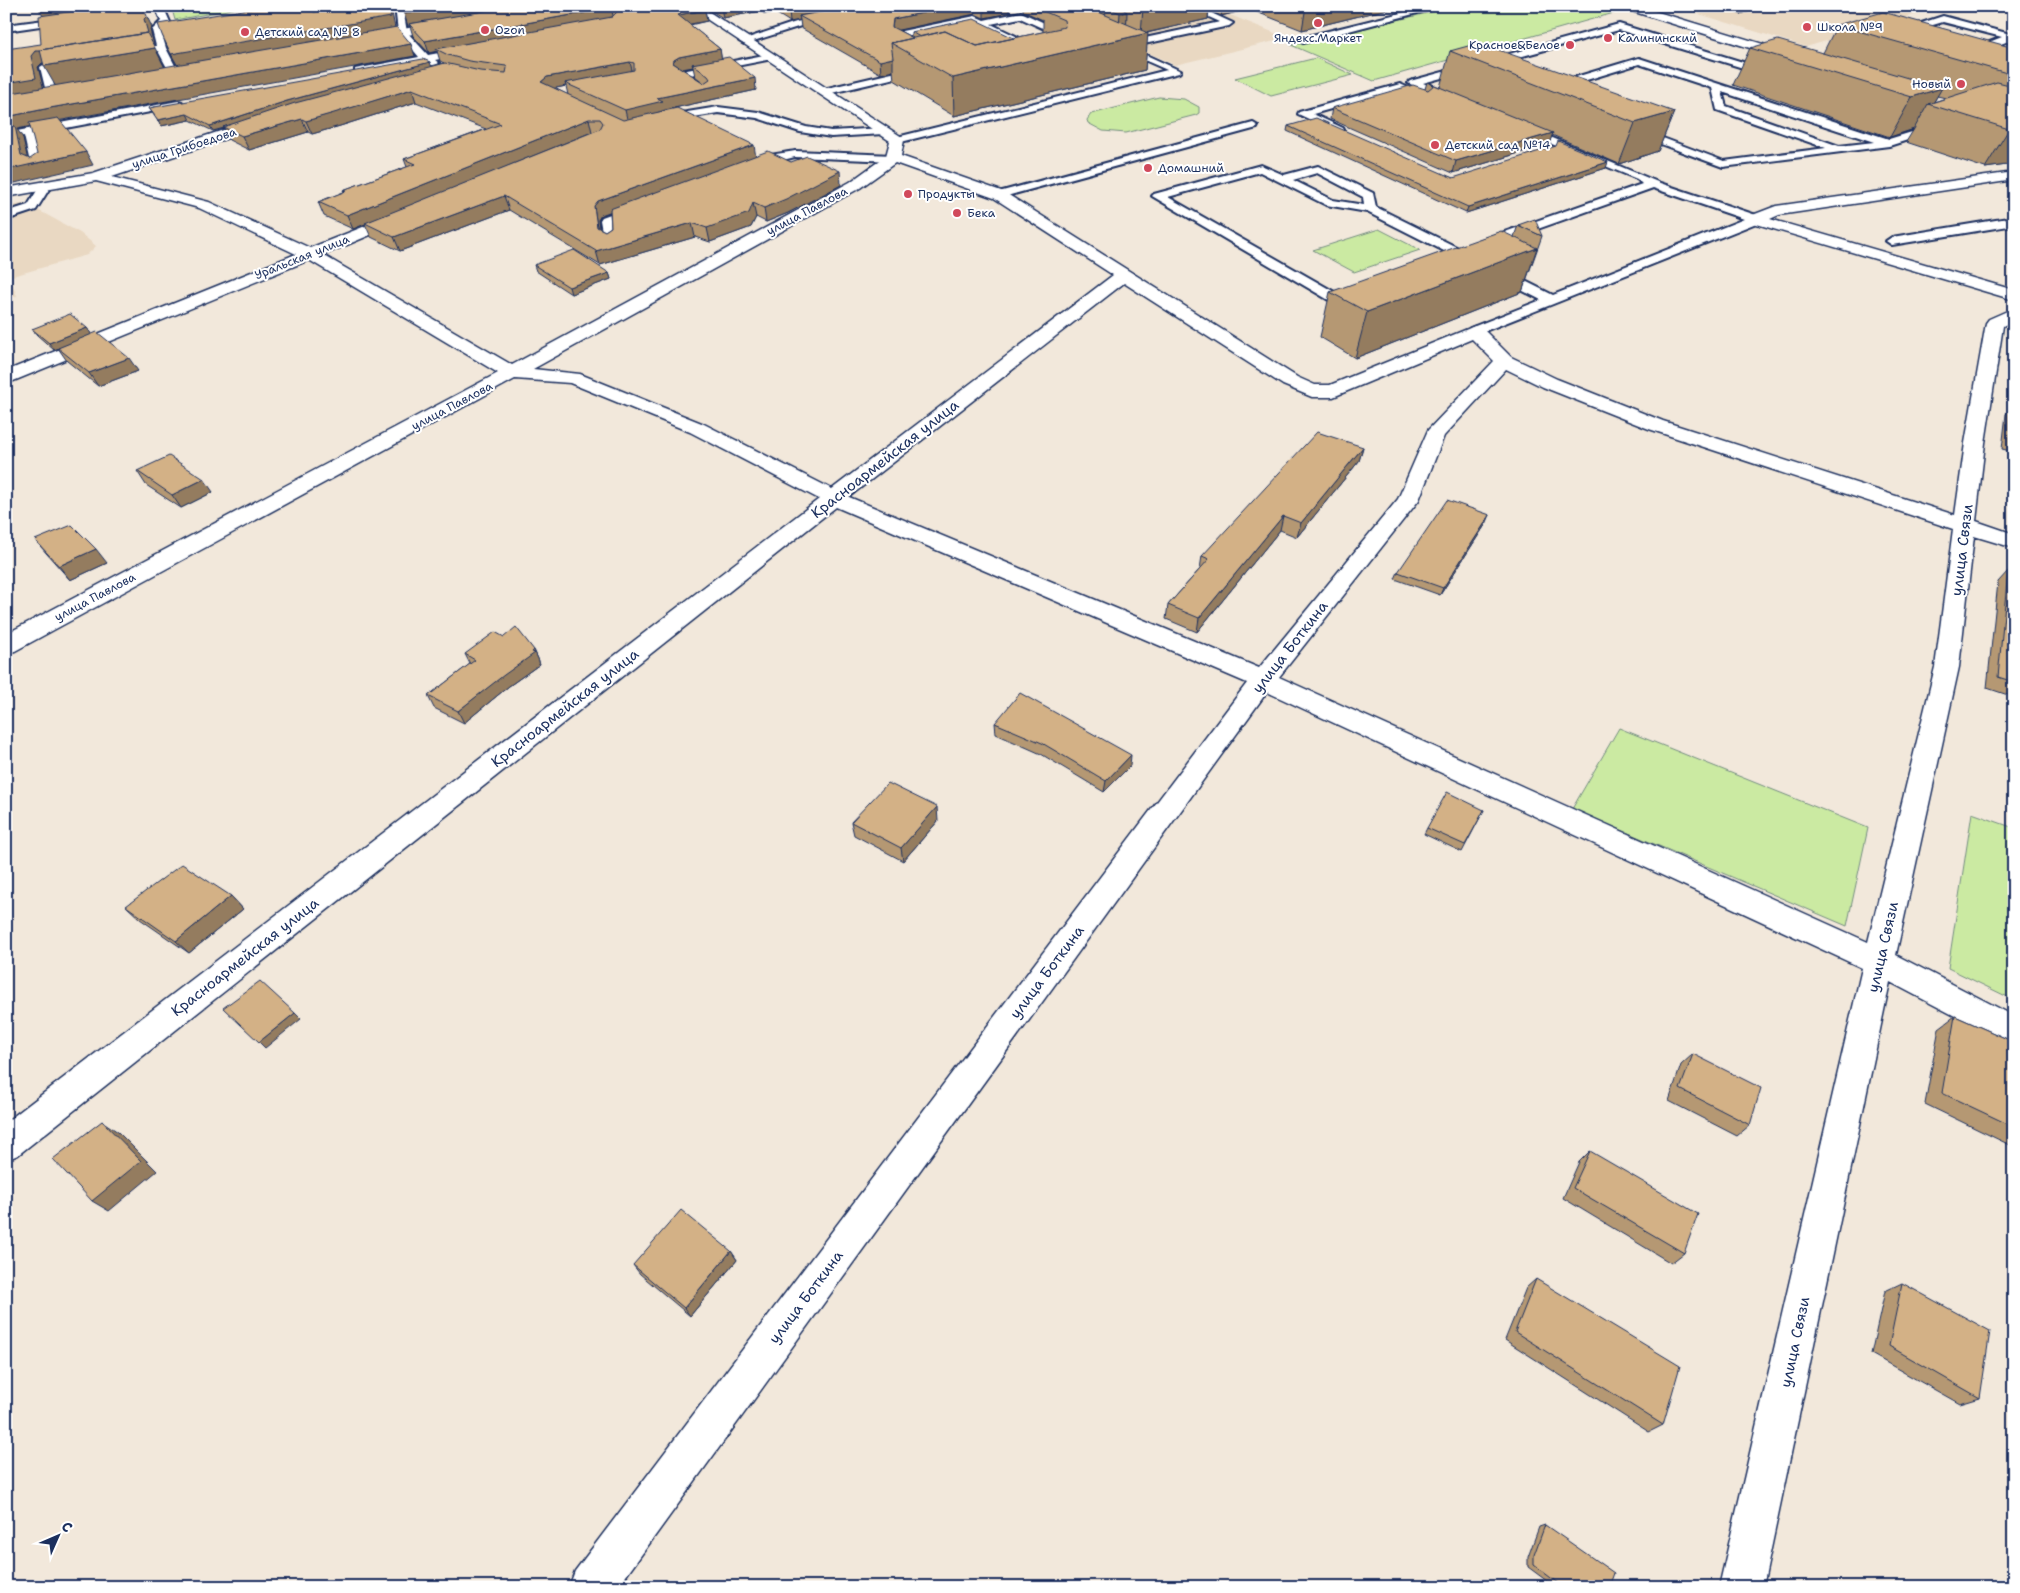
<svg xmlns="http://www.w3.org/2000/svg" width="2020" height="1593" font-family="'Shantell Sans',sans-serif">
<rect width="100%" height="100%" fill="#f2e8db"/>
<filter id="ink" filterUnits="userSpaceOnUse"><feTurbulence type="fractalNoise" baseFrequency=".02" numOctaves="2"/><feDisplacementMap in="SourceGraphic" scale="10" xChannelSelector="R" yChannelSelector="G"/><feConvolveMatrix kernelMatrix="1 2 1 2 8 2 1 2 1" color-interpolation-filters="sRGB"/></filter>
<g filter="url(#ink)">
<path fill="#e9d8c2" d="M1044 6H1208L1287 38 1175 65Z
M1673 6H1943L1806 47Z
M25 203 80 233 96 246 87 255 9 277 17 296 6 299V207Z"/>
<path fill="#cbeaa2" stroke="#738c80" d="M171 6H248L175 20Z
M1457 6H1591L1614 13 1374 81 1291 45Z
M1316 58 1353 75 1271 96 1235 78Z
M1159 97 1184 99 1199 107V113L1196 115 1126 133 1103 131 1088 123 1087 120 1091 114Z
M1379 229 1420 250 1354 272 1313 250Z
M1619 728 1868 828 1847 926 1572 809Z
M1972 813 2014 828V1000L1948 968Z"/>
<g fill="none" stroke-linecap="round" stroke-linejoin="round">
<g stroke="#1b2f5e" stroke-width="4">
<path id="lane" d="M88 6H98L81 20 6 31V25L75 16Z
M155 6H163L170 22 161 31 166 48 179 73 177 75H171L158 51 127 57 122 54 127 51 156 46 152 30 161 21Z
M395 6H407L403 9 407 32 428 55 466 48 471 51 466 54 435 60 439 63 434 66 424 62 355 73V69L419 57 398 32Z
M1184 6H1196L1233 23 1229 26 1144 44 1117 32 1122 29 1145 38 1220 22Z
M1429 6H1444L1303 43 1298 40 1300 38Z
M1021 12 1072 36 1067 39 1064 38 1020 18 991 24 1030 43V47H1024L974 22 905 36 918 43 920 45 915 48 892 35 897 32 975 16 984 20Z
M829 15 832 16V20L801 26 744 44 739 41 796 22Z
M1943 16 2014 35V39L1969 56 1964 53 1966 51 2002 37 1943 22 1899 35 1894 32Z
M1619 24 1772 71 1774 73 1769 76 1766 75 1619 30 1423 83 1456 97V101H1448L1408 83 1410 81Z
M1120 43 1181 71 1179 73 897 143 892 140 893 138 1167 70 1117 48 1115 46Z
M769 54 772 55V59L690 75 705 86V90L701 91 677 74 682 71Z
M1639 58 1889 139 1938 124 1943 127 1942 129 1889 146 1723 167 1631 133 1630 131 1635 128 1639 129 1724 161 1826 148 1717 110 1712 88 1639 64 1557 89H1549L1548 87 1549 85ZM1722 92 1874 142 1839 146 1726 106Z
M72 60 75 61V65L50 69 56 94 51 97 47 96 40 67 45 64Z
M922 66 925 67V71L823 95 818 92 819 90Z
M1400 84 1429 97 1424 100 1399 90 1313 114 1343 128 1344 130 1343 132 1339 133 1298 114 1299 112Z
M178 101 182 102V106L34 134 43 167 37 170 31 167 24 136 6 139V133Z
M718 107 758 112 806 127 831 131 884 128 889 131 884 134 831 137 800 132 757 118 718 113 663 122 658 119 663 116Z
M1253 123 1258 126 1257 128 1003 197H995L993 195 995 193Z
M1524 126 1660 183 1759 216 1761 219 1759 222 1475 335 1468 331 1470 328 1541 300 1367 212 1326 205 1260 172 1168 197 1338 294 1356 287 1363 291 1361 294 1342 302H1332L1152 196 1154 194 1261 165 1284 175 1318 166 1373 193 1376 207 1553 295 1744 219 1653 188 1487 247H1479L1477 244 1479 241 1642 184 1637 179 1520 131 1519 129ZM1317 173 1363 197 1364 205 1333 200 1293 180Z
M795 151 893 155 899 158 893 161 795 157 751 168 745 165C756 155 780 154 795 151Z
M45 183 51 186 36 210 6 220V212L28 205 41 184Z
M638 204 642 205 644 208 642 211 612 222 614 240 608 244 604 243 600 220 602 217Z
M2014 217V225L1892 245 1886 241 1892 237Z"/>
</g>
<g stroke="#1b2f5e" stroke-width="3">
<path id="street" d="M687 6H700L902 137 904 140 901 156 1004 192 1297 377 1315 385H1330L1475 326 1481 327 1511 357 1557 379 1663 421 1955 515 1965 443 1986 323 1989 319 2014 308V320L2003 326 1985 443 1976 521 2014 534V548L1974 536 1959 667 1896 955 2014 1016V1047L1890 982 1763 1587H1719L1862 968 1267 692 618 1587H569L575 1571 1247 683 836 507 18 1155 6 1160V1122L819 499 690 432 570 383 515 379 15 651 6 653V634L498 373 309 260 6 384V371L296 254 199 208 96 181 6 197V188L93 173 257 119H267L269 122 267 125 112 177 209 202 310 248 398 213H408L411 216 408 219 323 255 512 365 850 182 886 156 890 141ZM895 163 994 198 1113 275 832 489 704 424 580 374 533 369 860 188ZM1124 283 1283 385 1312 397H1333L1472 339 1494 361 1428 430 1398 499 1259 668 849 497ZM1506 369 1543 387 1649 429 1953 529 1935 667 1868 942 1279 677 1419 500 1444 436Z
M2014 172V180L1779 215 1770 219 2014 290V300L1750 222 1747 219 1750 216 1776 206Z"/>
</g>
<g stroke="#1b2f5e" stroke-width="3">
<path id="secondary" d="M1621 6H1638L1796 54 1798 57 1792 61 1788 60 1622 8Z
M447 22 451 23 453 25 451 27 364 43 358 39 364 35Z"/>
</g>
<use href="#lane" fill="#fff" fill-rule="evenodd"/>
<use href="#street" fill="#fff" fill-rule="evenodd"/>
<use href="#secondary" fill="#fff" fill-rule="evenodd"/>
</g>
<path fill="#b59873" stroke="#1b2f5e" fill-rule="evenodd" d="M402 6H699L705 10 707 21 690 25 720 49 721 58 756 90 665 110 756 156 791 162 841 185 788 213 766 222 756 217 751 227 710 242 695 237 600 265 509 210 400 251 371 237 365 224 353 229 324 216 318 202 344 192 343 190 407 167 404 159 486 129 416 102 340 126 312 134 308 132 249 150 229 140 224 128 213 131 190 120 161 126 149 108 431 66 444 63 440 61 437 51 429 53 413 36 410 26H408ZM693 67 695 76 704 83 682 69ZM566 86 568 95 554 88H556ZM610 212 611 227 605 231 599 228 598 220 601 215Z
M704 6H1009V13L984 18 975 14 898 30 911 37V32L1014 38 1043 32V20L1023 11V6H1400L1302 30 1249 9 1221 16 1209 10 1208 19 1147 33 1145 70 954 116 894 80 893 71 881 74 801 28 800 20 790 22 774 12 765 14 760 11 723 18Z
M1713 6H1769L1740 14Z
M1837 25 2014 48V164L1985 168 1906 142 1914 129 1890 137 1733 85 1750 48 1823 53ZM1937 96 1946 98 1934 102Z
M1450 51 1674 112 1658 151 1619 164 1552 135 1549 144 1453 173 1330 119 1332 108 1425 89 1427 82 1440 87Z
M1288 126 1453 178 1606 168 1466 213 1287 131Z
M1518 225 1542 236 1522 292 1355 358 1320 337 1330 292 1514 237Z
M534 265 609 273 611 279 571 294 536 271Z
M87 328 91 334 138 371 98 386 67 361 58 348 54 350 37 335 32 329Z
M2014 404V452L2002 449 2006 414Z
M1363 447 1359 461 1297 537 1280 530 1197 632 1166 619 1168 605 1200 569 1202 556Z
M137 471 213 492 181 508 146 485Z
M1487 522 1440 595 1395 579 1398 572Z
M35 540 107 563 70 580 47 554Z
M2008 571 2014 572V697L1987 688 1998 582Z
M504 637 534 650 539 661V662L540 664 509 686 464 723 434 708 428 696 470 664 465 654Z
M995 723 1130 766 1104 792 1041 754 996 734Z
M1484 810 1462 852 1424 834 1427 828Z
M938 821 903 861 854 835 851 822Z
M231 896 243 909 189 953 140 919 126 906Z
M1955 1016 2014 1042V1147L1925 1104 1939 1028Z
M1693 1054 1750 1125 1737 1136 1669 1101 1681 1065Z
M1590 1151 1684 1253 1671 1263 1563 1198 1579 1162Z
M731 1251 737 1260 690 1316 640 1274 633 1265Z
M1536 1279 1663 1425 1649 1432 1505 1340 1526 1288Z
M1902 1283 1980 1398 1960 1404 1871 1354 1885 1291Z
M1545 1525 1609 1587H1555L1528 1567V1557L1539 1527Z"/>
<path fill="#947c5e" stroke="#1b2f5e" d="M44 6H85L74 14 44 18 38 7Z
M142 6 152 27 150 30 154 44 42 63 38 67 44 90 6 96V83L35 51 144 19Z
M309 6H376L312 19 307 7Z
M389 6H390L392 13 395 28 178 66 171 54Z
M452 6H522L409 24 410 26H408L404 14Z
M724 6H760V11L723 18 721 7Z
M764 6H773L774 12 765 14Z
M810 6H870L799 16 800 20 790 22 789 10Z
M957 6H974L975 14 894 31 892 27 893 19Z
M984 6H1009V13L984 18Z
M1115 6H1122V13L1127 12 1126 38 1118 40 1120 13Z
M1152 6H1209L1208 19 1141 34 1143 8Z
M1223 6H1250L1249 9 1221 16Z
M1306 6H1400L1302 30Z
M1744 6H1769L1740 14Z
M1106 7 1104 43 1094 10Z
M611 8 614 19 436 49 437 51 429 53 425 41Z
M705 10 707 21 680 26 678 15Z
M1148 33 1145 70 954 116 953 78Z
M411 44 415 56 57 121 17 129 23 138 29 165 86 152 93 165 6 185V117L50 108Z
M155 48 165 68 56 87 44 66Z
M720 49 722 61 692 64 693 67 682 69 673 63 674 60 679 57Z
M893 58V71L881 74 880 61Z
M430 62 432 68 223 127 224 128 213 131 210 126 287 101Z
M630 62 633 74 565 83 566 86 551 89 541 82 547 77Z
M755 78 756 90 665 110 628 123 625 110 657 98Z
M1942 88 1932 105 1928 104 1914 129 1890 137 1912 97Z
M412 89 416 102 340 126 312 134 306 121Z
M1674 112 1658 151 1619 164 1635 123Z
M187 114 190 120 161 126 158 120Z
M302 119 308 132 249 150 242 136Z
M589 119 592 132 353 229 347 215Z
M2014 128V164L1985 168 2009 129Z
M1553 133 1549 144 1453 173 1456 161Z
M754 145 756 158 601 215 598 220 601 242 597 227 594 206 598 201Z
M1608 162 1606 168 1466 213 1468 207Z
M840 171 841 185 788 213 766 222 764 208Z
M504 196 509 210 400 251 394 237Z
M753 203 756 217 751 227 710 242 707 228Z
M692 223 695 237 600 265 596 251Z
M1537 248 1522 292 1355 358 1367 312Z
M609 273 611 279 571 294 569 287Z
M87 328 92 335 54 350 49 343Z
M129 358 138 371 98 386 89 373Z
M1363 447 1359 461 1297 537 1301 523Z
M204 479 213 492 181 508 172 495Z
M1490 515 1487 522 1440 595 1443 588Z
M1283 516 1280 530 1197 632 1199 618Z
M96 549 107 563 70 580 59 566Z
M534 650 539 661V662L540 664 509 686 464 723 458 711Z
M1131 755 1130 766 1104 792 1106 781Z
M937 807 938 821 903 861 901 848Z
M231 896 243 909 189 953 176 941Z
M295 1013 301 1019 265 1048 259 1042Z
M102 1121 118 1132 157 1171 109 1211 92 1201Z
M731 1251 737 1260 690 1316 684 1308Z"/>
<path fill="#d3b186" stroke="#1b2f5e" d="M81 6H142L147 16 144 19 148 33 40 50 41 51H35L31 56 36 78 6 83V49L41 44 39 16 75 11Z
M268 6H309L307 7 314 12 356 6H389L391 17 171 54 162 35 158 24Z
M402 6H452L404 14Z
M513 6H699L705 10 678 15 720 49 679 57 674 60 673 63 704 83 710 79 708 76 692 64 729 57 755 78 657 98 663 101 625 110 565 83 634 70V63L630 62 547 77 541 82 623 120 677 108 754 145 598 201 594 206 597 227 605 231 611 227 610 209 768 151 791 162 807 156 840 171 786 199 764 208 753 203 749 213 707 228 692 223 596 251 504 196 394 237 365 223 600 129 603 123 600 119H589L347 215 318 202 346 191 343 190 415 164 404 159 501 124 412 89 334 113 306 121 302 119 242 136 223 127 295 103 445 63 480 71 506 73 507 68 506 66 469 61 448 55 436 49 612 17 617 12 611 8 425 41 409 24Z
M781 6H810L789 10Z
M854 6H957L893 19 892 27 913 38 891 43 893 58 880 61 799 16Z
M1064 6H1104L1106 7 1094 10 1148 33 953 78 891 43 945 31 977 46 1065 27 1064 20 1043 11Z
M1104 6H1118L1127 12 1120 13Z
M1137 6H1152L1143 8Z
M1883 12 2014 48V75L1837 25Z
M974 19 1014 38 977 46 945 31 920 37 911 32Z
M397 27 411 44 50 108 6 117V94Z
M147 33 155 48 44 66 40 50Z
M1778 40 1942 88 1912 97 1750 48Z
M1479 43 1674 112 1635 123 1450 51Z
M423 59 430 62 287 101 210 126 187 114 158 120 149 108Z
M1427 82 1553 133 1456 161 1332 108 1413 85 1428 90 1434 85Z
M1997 82 2014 86V128L2009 129 1928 104Z
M58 118 86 152 6 170V127L15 126 21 155 30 159 37 154 29 123Z
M1316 118 1453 178 1556 146 1558 141 1608 162 1468 207 1288 126Z
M1535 219 1542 236 1518 225Z
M1501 231 1537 248 1367 312 1330 292Z
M574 250 609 273 569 287 534 265Z
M70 314 87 328 49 343 32 329Z
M97 332 129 358 89 373 58 348Z
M1317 432 1363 447 1301 523 1283 516 1199 618 1168 605 1209 559 1202 556Z
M169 456 204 479 172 495 137 471Z
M1447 500 1490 515 1443 588 1398 572Z
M72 525 96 549 59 566 35 540Z
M2008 571 2014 572V682L1998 677Z
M516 627 534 650 532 652 535 653 504 675 458 711 428 696 475 660 465 654 495 632 504 637Z
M1020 693 1131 755 1106 781 1042 743 995 723Z
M888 783 937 807 901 848 851 822Z
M1447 792 1484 810 1465 845 1427 828Z
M182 864 231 896 176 941 126 906Z
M260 981 295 1013 259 1042 223 1008Z
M1955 1016 2014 1042V1127L1942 1093Z
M1693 1054 1761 1088 1750 1125 1680 1089Z
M102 1121 141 1161 92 1201 53 1159Z
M1590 1151 1698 1214 1684 1253 1573 1188Z
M681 1210 731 1251 684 1308 633 1265Z
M1536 1279 1680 1366 1663 1425 1515 1332Z
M1902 1283 1990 1331 1980 1398 1889 1346Z
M1545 1525 1614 1573 1609 1587H1563L1534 1565V1555Z"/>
</g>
<g fill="#d1495b" stroke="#fff" stroke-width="2">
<circle cx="1318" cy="23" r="5"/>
<circle cx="1807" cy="27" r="5"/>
<circle cx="485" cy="30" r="5"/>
<circle cx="245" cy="32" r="5"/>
<circle cx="1608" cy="38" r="5"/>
<circle cx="1570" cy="45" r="5"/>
<circle cx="1961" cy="84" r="5"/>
<circle cx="1435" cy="145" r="5"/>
<circle cx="1148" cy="168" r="5"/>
<circle cx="908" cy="194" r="5"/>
<circle cx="957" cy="213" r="5"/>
</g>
<g text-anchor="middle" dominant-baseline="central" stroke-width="4" stroke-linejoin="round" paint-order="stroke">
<g font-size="12" fill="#1b2f5e" stroke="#fff" text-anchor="start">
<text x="1817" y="27">Школа №9</text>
<text x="495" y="30">Ozon</text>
<text x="255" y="32">Детский сад № 8</text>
<text x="1318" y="38" text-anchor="middle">Яндекс.Маркет</text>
<text x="1618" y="38">Калининский</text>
<text x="1560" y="45" text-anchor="end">Красное&amp;Белое</text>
<text x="1951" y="84" text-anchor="end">Новый</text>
<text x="1445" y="145">Детский сад №14</text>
<text x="1158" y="168">Домашний</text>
<text x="918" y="194">Продукты</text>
<text x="967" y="213">Бека</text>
</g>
<g font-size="12" fill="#1b2f5e" stroke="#fff">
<text transform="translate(184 148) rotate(-18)">улица Грибоедова</text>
<text transform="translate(807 211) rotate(-28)">улица Павлова</text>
<text transform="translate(302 257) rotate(-22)">Уральская улица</text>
<text transform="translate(452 406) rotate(-28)">улица Павлова</text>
<text transform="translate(95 597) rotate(-28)">улица Павлова</text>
</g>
<g font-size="15" fill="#1b2f5e" stroke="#fff">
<text transform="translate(885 459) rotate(-38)">Красноармейская улица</text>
<text transform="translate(1962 550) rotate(-83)">улица Связи</text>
<text transform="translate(1290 647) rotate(-52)">улица Боткина</text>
<text transform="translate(565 708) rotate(-38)">Красноармейская улица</text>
<text transform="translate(1883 947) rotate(-77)">улица Связи</text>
<text transform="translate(245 957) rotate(-38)">Красноармейская улица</text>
<text transform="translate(1047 972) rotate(-53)">улица Боткина</text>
<text transform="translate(806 1297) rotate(-53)">улица Боткина</text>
<text transform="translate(1795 1342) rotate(-78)">улица Связи</text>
</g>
</g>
<rect width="2020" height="1593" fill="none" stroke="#fff" stroke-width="25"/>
<rect x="12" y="12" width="1995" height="1568" fill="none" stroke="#1b2f5e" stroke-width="2" filter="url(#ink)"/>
<g transform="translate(58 1536) rotate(45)" stroke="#ffffff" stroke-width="4" paint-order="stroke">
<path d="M0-4L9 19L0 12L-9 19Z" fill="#1b2f5e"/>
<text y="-8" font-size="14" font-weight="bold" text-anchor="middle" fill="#1b2f5e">С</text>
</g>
</svg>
